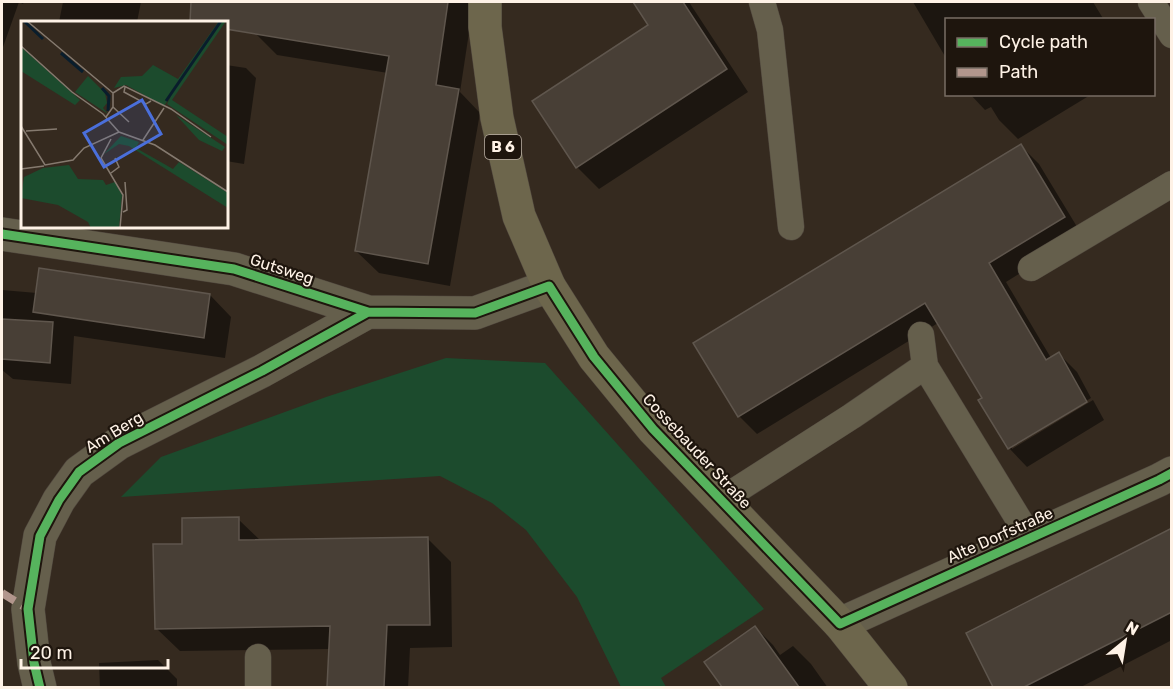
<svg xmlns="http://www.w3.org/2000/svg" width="1173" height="689" font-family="Rubik,sans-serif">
<rect width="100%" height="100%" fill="#352a1f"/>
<path fill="#1c4b2d" d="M446 358 545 363 764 609 661 678 666 687H621L577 597 526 530 492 503 440 476 121 497 161 457 326 397Z"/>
<path fill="#0007" d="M2 2H24L23 4 19 2 3 47H2Z
M63 2H141L137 22H59Z
M260 2H468L473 6 460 92 480 113 450 286 379 273 356 251 388 73 277 55 255 33Z
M635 2H690H689L748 92 599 189 577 167 650 26Z
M913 2H1093L1104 20H946V58Z
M226 65 246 68 256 78 244 164 226 161Z
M970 94H1092L1018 139 999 120 991 107 985 110Z
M1021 146 1039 164 1082 235 1006 282 1051 358 1059 354 1077 372 1091 398 1012 445V449L1093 400 1104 420 1027 467 1009 448 984 398 938 323 757 434 739 416Z
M2 290 37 293 210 295 231 317 225 358 74 336 71 384 13 379 2 370Z
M238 519 261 541 428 539 451 562 452 647 410 648 408 688H328L330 649 180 651 156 628 183 545Z
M1172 530V640L1079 688H995L968 634Z
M755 627 773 645 780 655 793 646 811 664 828 688H724L706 662Z
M158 660 177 679V688H100L99 663Z"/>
<path fill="#483f36" stroke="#5f564d" stroke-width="1.5" d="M191 2H448L436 85 459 89 428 264 355 251 389 56 226 29V22H190Z
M633 2H683L727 69 576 168 532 101 648 25Z
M1021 144 1065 217 989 263 1046 360 1059 352 1087 402 1008 449 978 400 982 398 925 303 738 417 693 343Z
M39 268 210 294 204 338 33 312Z
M2 319 53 322 50 363 2 359Z
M239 517V540L428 537 430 625H387L384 687H327L330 626 155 629 153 544H182V518Z
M1172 528V612L1024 687H993L966 633Z
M755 626 799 687H722L704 662Z"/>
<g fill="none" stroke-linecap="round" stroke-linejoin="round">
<g stroke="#4f463d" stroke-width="27">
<path id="service" d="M762 2 770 30 791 227
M1151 2 1172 35
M1031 268 1172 184
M925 366 1030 538
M721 500 852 416 925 366 921 335
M258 657V688"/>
</g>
<g stroke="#4f463d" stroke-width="34">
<path id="minor" d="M2 234 234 269 368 312 475 313 549 286
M840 624 1159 480 1172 473
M40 688 34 663 28 609 40 536 59 500 79 472 119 443 262 371 368 312"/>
</g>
<g stroke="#4f463d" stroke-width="34">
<path id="primary" d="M485 2V27L497 118 519 216 549 286 594 357 653 429 840 624 891 688"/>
</g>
<use href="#service" stroke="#655f4c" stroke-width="26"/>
<use href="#minor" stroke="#655f4c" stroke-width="33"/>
<use href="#primary" stroke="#6d664c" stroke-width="33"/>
<path stroke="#b2968c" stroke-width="8" stroke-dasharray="15 8" stroke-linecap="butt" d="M2 593 28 609"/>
<g stroke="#1e150d" stroke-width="13">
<path id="cycleway" d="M2 234 234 269 368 312 475 313 549 286 594 357 653 429 840 624 1159 480 1172 473
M40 688 34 663 28 609 40 536 59 500 79 472 119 443 262 371 368 312"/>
</g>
<use href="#cycleway" stroke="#56b35d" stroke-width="9"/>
</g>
<g text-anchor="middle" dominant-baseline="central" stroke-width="4.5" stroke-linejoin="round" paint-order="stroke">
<rect fill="#1e150d" stroke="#bbb0a5" stroke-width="1.5" x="485" y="135" width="36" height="24" rx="4.5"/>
<g font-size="15" font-weight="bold" fill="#fef2e6">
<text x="503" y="147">B 6</text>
</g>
<g font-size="16" fill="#fef2e6" stroke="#1e150d">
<text transform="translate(282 269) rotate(18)">Gutsweg</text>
<text transform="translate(114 432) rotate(-31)">Am Berg</text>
<text transform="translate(697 451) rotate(47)">Cossebauder Straße</text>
<text transform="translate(1000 535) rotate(-24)">Alte Dorfstraße</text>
</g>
</g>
<g transform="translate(21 21)">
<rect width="207" height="207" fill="#352a1f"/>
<path d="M198 0H205L151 79 207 116V124L146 83 150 75 143 85 105 64 93 67 100 56 121 55 132 44 157 58ZM0 26 59 79 54 84 0 50ZM67 55 84 72 86 82 82 87 87 93 54 71ZM155 94 204 126 201 130 178 119ZM100 115 118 121 115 127 152 148 158 141 207 172V187L108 125 98 123 83 133ZM48 144 57 158 82 159 85 164 94 161 101 174 98 207H70L67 201 37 184 0 177 3 156 22 147Z" fill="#1c4b2d"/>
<path fill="none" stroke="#091d2c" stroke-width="3" d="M3 0 22 18M40 32 62 51M81 67 88 75 87 90M145 80 200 0"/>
<path fill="none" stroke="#857a6f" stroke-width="1.5" d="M6 0 92 72M0 25 51 71 82 93 98 111 134 124 207 171M104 66 103 71 125 83 130 80M92 72 103 65 150 88 190 116M92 86 108 101M85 96 92 86V72M0 105 24 144 52 139 63 127 98 111M5 110 36 108M90 118 80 137 102 174 99 207M122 119 143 87M0 148 23 145M90 152 98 146 94 137M102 191 106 189 104 161"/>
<path fill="#4a6fdb" fill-opacity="0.15" stroke="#4a6fdb" stroke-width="3" d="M121 79 140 113 83 146 63 112Z"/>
<rect width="207" height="207" fill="none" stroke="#fef2e6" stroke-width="3"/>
</g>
<rect width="1173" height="689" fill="none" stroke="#fef2e6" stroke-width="6"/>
<rect x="945" y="18" width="210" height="78" fill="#1e150d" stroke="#786d64" stroke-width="1.5"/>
<rect x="957" y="38" width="30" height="9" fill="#56b35d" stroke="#786d64" stroke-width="1.5"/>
<text x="999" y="48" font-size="18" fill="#fef2e6">Cycle path</text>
<rect x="957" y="68" width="30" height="9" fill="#b2968c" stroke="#786d64" stroke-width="1.5"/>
<text x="999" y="78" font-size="18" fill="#fef2e6">Path</text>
<g transform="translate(1125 641) rotate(30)" stroke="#1e150d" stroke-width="4.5" paint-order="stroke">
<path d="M0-4.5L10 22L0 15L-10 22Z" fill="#fef2e6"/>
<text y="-9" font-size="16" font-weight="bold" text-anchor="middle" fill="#fef2e6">N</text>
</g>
<path d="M21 659v9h147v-9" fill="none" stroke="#fef2e6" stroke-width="3"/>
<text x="30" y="659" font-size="18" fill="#fef2e6" stroke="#1e150d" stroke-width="4.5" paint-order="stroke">20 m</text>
</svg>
